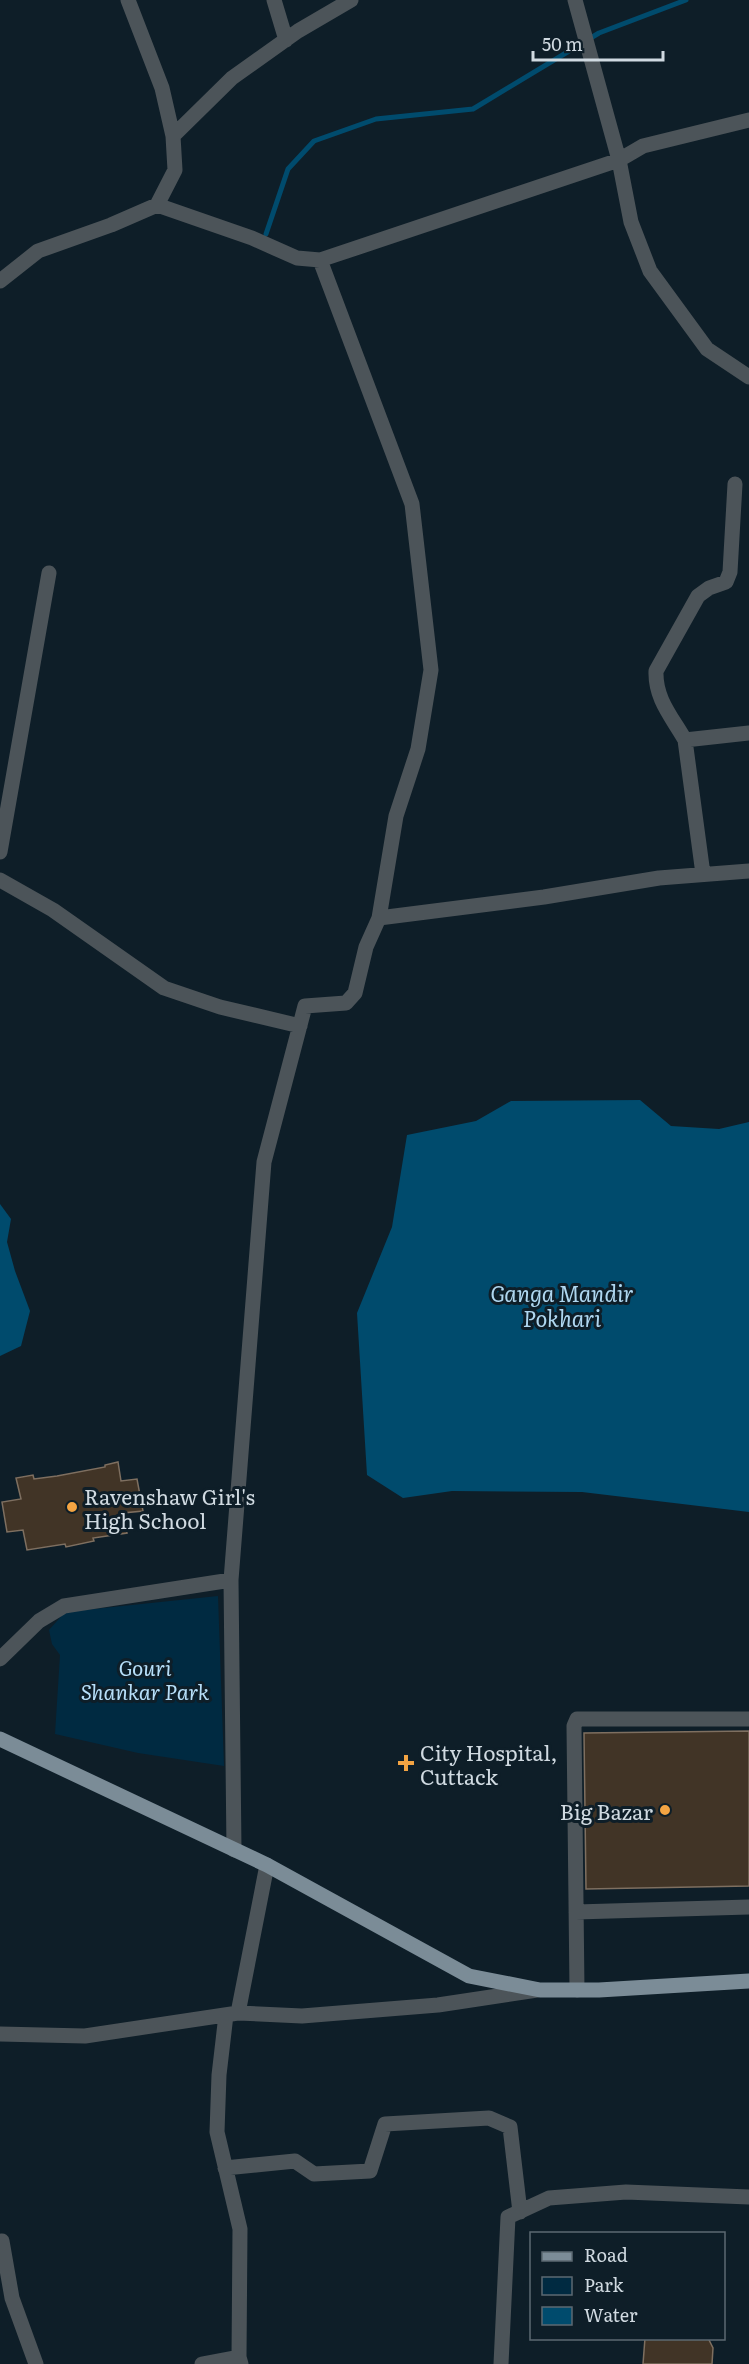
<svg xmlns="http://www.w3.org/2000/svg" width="749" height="2364" font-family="Literata,serif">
<rect width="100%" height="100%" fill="#0e1e28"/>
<path fill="#002a41" d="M218 1596 224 1766 138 1753 55 1734 60 1655 52 1644 49 1630 65 1612Z"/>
<path fill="#004b6d" d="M640 1100 671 1126 719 1129 749 1122V1512L582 1492 452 1491 403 1498 367 1475 357 1313 392 1227 407 1135 476 1121 511 1101Z
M0 1204 11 1219 7 1242 15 1271 30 1311 21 1346 0 1356Z"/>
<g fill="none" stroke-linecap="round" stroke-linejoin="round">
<path stroke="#004b6d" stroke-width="5" d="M266 234 288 169 314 141 376 119 473 109 599 33 686 0"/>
</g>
<path fill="#413426" stroke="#7e6f60" stroke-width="1.5" d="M118 1462 121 1481 137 1479 143 1511 123 1513 127 1533 93 1538 94 1541 66 1547 65 1544 27 1550 23 1530 7 1532 2 1502 21 1499 16 1478 33 1475 34 1479 57 1476 105 1467V1465Z
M749 1731V1886L586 1889 584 1733Z
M645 2338H708L713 2348 712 2364H643Z"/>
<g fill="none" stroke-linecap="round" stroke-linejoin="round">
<path stroke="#4c5459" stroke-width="15" d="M274 0 286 40
M749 120 643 146 619 160 631 222 650 271 707 349 749 377
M173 136 232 78 298 31 351 0
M157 205 252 238 297 258 320 260
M0 281 38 251 111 225 157 205 175 170 173 136 162 88 128 0
M685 740C672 717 655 699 656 671L698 596 709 588 726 582 730 572 735 484
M0 852 49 573
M703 874 685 740 749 733
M0 880 53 910 164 988 220 1007 300 1026
M379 918 544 897 659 878 749 871
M0 1659 39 1621 64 1606 231 1580
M234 1850 231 1580 264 1162 305 1006 346 1003 355 993 366 947 379 918 396 816 418 749 431 670 412 504 320 260 619 160 575 0
M576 1912 749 1907
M577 1990 574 1726 577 1719H749
M238 2013 267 1865
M226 2015 219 2075 217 2132 240 2229 239 2357 241 2364
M0 2034 85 2036 238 2013 302 2016 438 2005 537 1990
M225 2168 295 2161 314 2174 370 2171 385 2124 489 2118 510 2127 520 2212
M2 2241 12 2298 36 2364
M202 2364 239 2357
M501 2364 508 2217 549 2198 626 2192 749 2197"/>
<path stroke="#7b8c97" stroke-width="15" d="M0 1739 267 1865 469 1976 540 1990H599L749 1981"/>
</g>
<g fill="#f3a443" stroke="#0e1e28" stroke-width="2">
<circle cx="72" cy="1507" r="6"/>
<path d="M403 1754h6v6h6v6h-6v6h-6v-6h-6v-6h6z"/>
<circle cx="665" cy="1810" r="6"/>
</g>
<g text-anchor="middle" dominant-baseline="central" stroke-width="6" stroke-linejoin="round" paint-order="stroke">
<g font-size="21" fill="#d0dae1" stroke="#0e1e28" text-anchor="start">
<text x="84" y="1495">Ravenshaw Girl's<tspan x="84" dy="24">High School</tspan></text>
<text x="420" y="1751">City Hospital,<tspan x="420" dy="24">Cuttack</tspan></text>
<text x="653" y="1810" text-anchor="end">Big Bazar</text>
</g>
<g font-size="21" font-style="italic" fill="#b7dff9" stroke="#0e1e28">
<text x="145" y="1666">Gouri<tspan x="145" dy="24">Shankar Park</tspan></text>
</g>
<g font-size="22" font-style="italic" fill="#afd7f0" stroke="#0e1e28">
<text x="562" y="1292">Ganga Mandir<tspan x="562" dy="25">Pokhari</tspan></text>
</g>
</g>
<rect x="530" y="2232" width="195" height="108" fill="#0e1e28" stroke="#5c6972" stroke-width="1.5"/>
<rect x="542" y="2252" width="30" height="9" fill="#7b8c97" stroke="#5c6972" stroke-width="1.5"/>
<text x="584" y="2262" font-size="18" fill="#d0dae1">Road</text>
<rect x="542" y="2277" width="30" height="18" fill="#002a41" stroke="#5c6972" stroke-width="1.5"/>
<text x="584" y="2292" font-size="18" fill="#d0dae1">Park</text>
<rect x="542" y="2307" width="30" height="18" fill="#004b6d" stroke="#5c6972" stroke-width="1.5"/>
<text x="584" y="2322" font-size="18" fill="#d0dae1">Water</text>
<path d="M533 51v9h130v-9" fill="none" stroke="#d0dae1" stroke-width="3"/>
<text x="542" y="51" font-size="18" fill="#d0dae1" stroke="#0e1e28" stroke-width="4.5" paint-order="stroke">50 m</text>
</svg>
